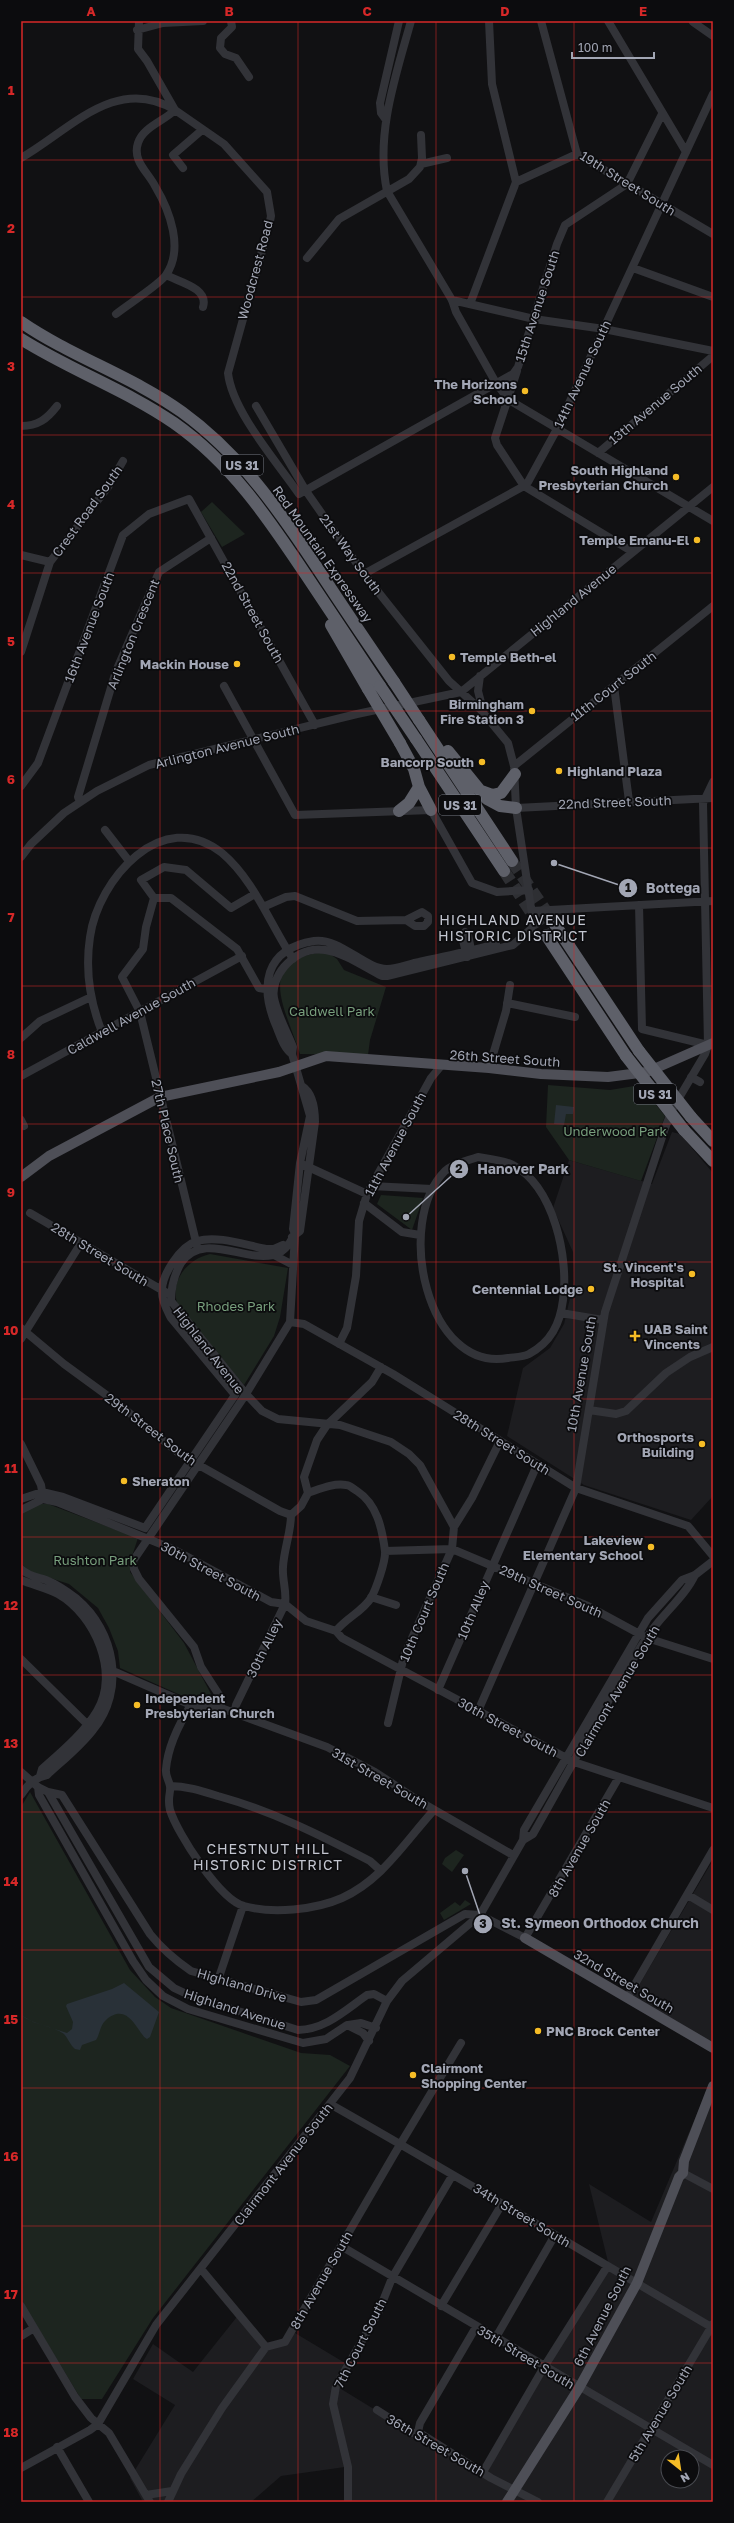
<svg xmlns="http://www.w3.org/2000/svg" width="734" height="2523" font-family="'Golos Text',sans-serif">
<rect width="100%" height="100%" fill="#111113"/>
<path fill="#1d1d20" fill-rule="evenodd" d="M672 1132 680 1134 713 1173V1496L691 1520 584 1485 507 1436 523 1368 550 1348 564 1324 574 1281 573 1252 553 1208 569 1160 652 1184Z
M713 1860V2045L632 1997Z
M713 2076V2502H346L345 2467 281 2476 251 2502H143L130 2478 175 2405 133 2379 153 2344 193 2372 240 2313 267 2345 295 2333 345 2363 333 2384 483 2476 608 2262 589 2184 651 2222ZM668 2457H692V2481H668Z"/>
<path fill="#1d251f" d="M212 502 245 534 222 547 201 512Z
M327 952 337 959 344 970 386 987 370 1040 368 1055 300 1054C286 1009 252 958 327 952Z
M548 1085 610 1090 640 1085 665 1116 641 1181 569 1160 546 1127Z
M381 1195 423 1198 412 1230 377 1204Z
M210 1254 288 1268 280 1317 274 1336 244 1385 180 1310C167 1286 184 1260 210 1254Z
M36 1504H48L138 1538 130 1562V1572L184 1643 211 1694 210 1703 196 1702 120 1668 118 1651 109 1628 98 1608 69 1584 28 1571 21 1563V1514Z
M30 1792 130 1970 155 1997 171 2008 301 2053 330 2055 350 2066 153 2318 102 2399H81L21 2300V1807Z
M456 1850 464 1855 452 1872 442 1864 445 1858Z
M465 1900 471 1904 444 1920 440 1913 455 1902 460 1906Z"/>
<path fill="#293138" d="M556 1105 574 1107 573 1114H566L564 1125 554 1124Z
M124 1983 159 2012 150 2037 147 2039C138 2035 129 2000 106 2020 100 2025 100 2034 96 2040L82 2045 80 2050 75 2049C70 2045 68 2038 64 2034 52 2025 33 2025 21 2015L33 2022 67 2033 72 2029 73 2022 66 2006 67 2004 112 1989Z"/>
<g fill="none" stroke-linecap="round" stroke-linejoin="round">
<path stroke="#2e2f33" stroke-width="12" stroke-dasharray="12 6" stroke-linecap="butt" d="M512 861 552 920
M504 871 546 935"/>
<path stroke="#323338" stroke-width="8" d="M139 21 138 49 147 61 175 110 224 144 267 192 271 216 269 226 228 373C232 411 277 462 299 494L513 374 518 367 557 244 565 225 627 184 662 114
M231 21 232 27 221 38 220 48 225 54 236 58 249 77
M411 21C396 75 375 134 387 191L452 300 456 312 496 383 509 400 713 521
M541 21 577 154 713 234
M608 21 686 152
M693 22 713 36
M137 30 163 23 203 21
M386 120 381 113 380 103 399 21
M21 158C70 130 116 74 175 110 164 121 143 127 138 143 132 161 148 172 155 186 170 211 184 249 166 275 159 285 127 305 116 314
M421 164 447 158
M183 168 173 155 202 130
M516 182 577 154
M307 258 339 219 409 179 420 167 422 158 421 135
M633 268 713 297
M166 275C179 282 209 288 203 307
M452 300 534 319 604 329 713 351
M470 304 516 182 492 84 489 21
M517 371 495 438 497 445 524 486 633 552
M21 426C38 426 47 419 57 406
M598 453 713 356
M21 555 50 562
M364 574 524 486 528 482 557 429 713 94
M21 652 50 562 108 487 123 461
M480 676 478 691 483 710
M224 686 295 815 431 810 472 883 497 892 529 890
M614 686 629 801
M514 766 713 606
M21 786 38 763 123 535 149 514 189 499 315 725
M80 802 78 797 116 671 159 572 211 538
M516 808 713 798
M105 830 129 861
M21 857 31 844 64 813 97 791 149 765 357 714 461 692 713 487
M154 898 146 927 143 949 122 977 140 1012 197 1246
M154 898H171L237 949 259 988 271 990
M154 898 141 880 164 867 186 870 231 908 255 894
M639 905 642 1029 708 1045
M263 907 286 897 295 896 357 921 406 920 415 926H424L428 922V916L422 912 406 920
M532 911 713 901
M467 957 462 936 465 932 468 935 472 954
M507 1003 575 1017
M102 1032C90 1002 85 970 90 937 98 880 162 805 222 853 254 880 270 924 293 959
M21 1038 40 1021 91 997
M292 1054C284 1048 281 1038 277 1028 259 987 264 949 314 941 339 937 365 969 387 969 397 969 409 964 419 962 445 956 471 951 496 944
M489 1068 506 1011 510 985
M21 1076 242 956
M691 1077 700 1082
M21 1120 24 1126
M478 1157C490 1159 503 1160 513 1165 554 1187 569 1258 563 1300 560 1324 551 1342 529 1354 523 1357 515 1357 508 1358 427 1373 394 1222 445 1171 454 1163 467 1161 478 1157Z
M304 1165 367 1194
M371 1186 432 1189
M364 1203 402 1232 420 1235
M30 1213 167 1293
M292 1237 300 1231 315 1122C315 1110 313 1093 302 1086
M293 1237C289 1245 283 1253 273 1255 244 1262 203 1231 181 1263 174 1275 171 1288 171 1301L246 1394 262 1411 278 1419 340 1425 391 1442 409 1454 420 1465 454 1527 452 1549 404 1656 388 1723
M274 1255 293 1265
M561 1313 603 1320
M290 1322 304 1324 393 1374 576 1488 688 1526 713 1556
M21 1328 64 1364 116 1402 181 1455 280 1511 291 1515
M21 1339 81 1243
M339 1344 347 1328 356 1276 359 1221 367 1194 431 1078 441 1066
M235 1395 171 1318C167 1310 162 1302 162 1292 161 1276 180 1246 197 1241 218 1235 245 1245 266 1249H274L283 1245
M589 1410 616 1414 626 1411 666 1373 690 1357 713 1347
M21 1444 41 1485 43 1497
M308 1493 304 1477 317 1440 327 1425 372 1382 381 1367
M21 1499 42 1492 63 1497 145 1528
M21 1510 43 1499 57 1502 173 1549 271 1602 285 1604
M291 1515 301 1506 308 1493
M454 1527 472 1498 500 1441
M145 1528 235 1395
M385 1551 452 1549 588 1606 647 1638 713 1659
M21 1569C28 1576 37 1577 46 1580 56 1584 68 1592 77 1599 115 1631 126 1690 93 1730 80 1747 62 1761 47 1775 36 1777 27 1785 21 1795
M21 1580C33 1585 47 1588 58 1594 95 1615 120 1673 97 1711 84 1733 61 1752 42 1769L40 1776
M371 1597 396 1605
M285 1604 306 1621 336 1631C346 1618 362 1612 371 1598 376 1589 386 1561 385 1551 382 1528 377 1504 357 1491 353 1489 350 1485 346 1485 333 1483 320 1489 308 1493
M336 1631 342 1638 574 1762 713 1808
M21 1659 90 1727
M106 1668 191 1705 221 1708 327 1747 375 1772 419 1801 513 1855
M438 1690 537 1465
M191 1705C179 1724 168 1745 166 1769 165 1776 169 1780 170 1786 171 1794 167 1797 170 1810 177 1833 220 1900 244 1906 272 1914 315 1910 342 1898 382 1880 404 1843 434 1810
M221 1708V1698L201 1667 194 1647 139 1579 134 1569 133 1561 246 1394 290 1322 295 1234 293 1229 300 1163 310 1116 292 1054 293 1047C287 1032 277 1014 274 998 272 988 277 975 284 967 316 931 349 959 382 976H387L513 945 531 929 533 921 516 808 514 766 508 743 480 709 449 681 364 574 306 491 256 406
M478 1711 576 1488 605 1312 665 1128 673 1108 705 1054 708 1045 703 803 713 782
M234 1714 236 1705 285 1604C287 1591 282 1580 283 1567 284 1549 291 1532 291 1515
M21 1772 38 1787 48 1792 149 1967 174 1988 191 1996 298 2030C326 2029 344 2011 367 1995L374 1994 387 2001
M170 1786C187 1786 202 1791 218 1796 272 1811 320 1835 370 1861L380 1870
M38 1787 39 1795 133 1961 146 1980 163 1996 188 2009 303 2043 326 2039 347 2025 363 2033 369 2041
M48 1792 62 1795 150 1934C162 1949 175 1960 191 1971L301 2002 316 2000 465 1914 480 1915 525 1938 619 1777
M523 1840 524 1830 648 1618 682 1580 695 1575 713 1561
M688 1895 713 1910
M218 1980 243 1906
M627 1998 713 1850
M348 2025 361 2023 376 2028
M330 2104C459 2177 585 2253 713 2328
M683 2173 713 2189
M341 2246 713 2465
M201 2269 266 2347
M21 2306 75 2397 91 2418 109 2433 150 2502
M441 2306 502 2204
M21 2336 34 2328
M495 2339 555 2235
M377 2410 413 2433 418 2432 491 2478 538 2502
M418 2432 420 2423 476 2327
M57 2447 89 2502
M21 2468 90 2430 98 2424 156 2325 350 2078 387 2001 402 1981 480 1915 523 1840 533 1834C570 1769 606 1701 647 1637 661 1615 684 1598 695 1575
M483 2472 544 2367 607 2267
M146 2495 172 2491
M168 2502 181 2474 222 2408 266 2347 285 2342 395 2153 461 2043
M348 2502V2467L333 2404 336 2386 379 2311 392 2278 452 2176
M607 2502 713 2324"/>
<path stroke="#4e4f57" stroke-width="10" d="M21 1177 49 1156 160 1097 279 1072 326 1056 489 1068 541 1074 608 1077 647 1072 713 1043
M525 1938 713 2048
M507 2502 579 2388 637 2283 679 2177 683 2173 684 2161 713 2086"/>
<path stroke="#5e6069" stroke-width="12" d="M21 322C72 357 132 376 182 412 240 454 279 510 318 569 343 607 368 644 394 682
M21 339C70 370 126 390 174 423 231 463 268 518 306 575 331 612 355 649 380 686
M331 625 368 689
M419 720 512 861
M416 739 504 871
M400 743 414 769 419 787 431 810
M448 751 487 799 500 806 516 808
M481 791 492 795 501 793 515 774
M399 811 409 803 419 787
M552 920 639 1051
M546 935 626 1056
M691 1117 713 1141
M684 1130 713 1161"/>
<path stroke="#5e6069" stroke-width="12" d="M394 682 419 720
M380 686 416 739
M368 689 400 743
M639 1051 691 1117
M626 1056 684 1130"/>
</g>
<path fill="none" stroke="#d62828" stroke-width="1" stroke-opacity="0.55" d="M160 21V2502M298 21V2502M436 21V2502M574 21V2502M21 160H713M21 297H713M21 435H713M21 573H713M21 711H713M21 848H713M21 986H713M21 1124H713M21 1262H713M21 1399H713M21 1537H713M21 1675H713M21 1812H713M21 1950H713M21 2088H713M21 2226H713M21 2363H713"/>
<g fill="#f5bc26" stroke="#0c0c0e" stroke-width="1.5">
<circle cx="525" cy="391" r="4"/>
<circle cx="676" cy="477" r="4"/>
<circle cx="697" cy="540" r="4"/>
<circle cx="452" cy="657" r="4"/>
<circle cx="237" cy="664" r="4"/>
<circle cx="532" cy="711" r="4"/>
<circle cx="482" cy="762" r="4"/>
<circle cx="559" cy="771" r="4"/>
<circle cx="692" cy="1274" r="4"/>
<circle cx="591" cy="1289" r="4"/>
<path d="M633 1330h4v4h4v4h-4v4h-4v-4h-4v-4h4z"/>
<circle cx="702" cy="1444" r="4"/>
<circle cx="124" cy="1481" r="4"/>
<circle cx="651" cy="1547" r="4"/>
<circle cx="137" cy="1705" r="4"/>
<circle cx="538" cy="2031" r="4"/>
<circle cx="413" cy="2075" r="4"/>
</g>
<g text-anchor="middle" dominant-baseline="central" stroke-width="3.5" stroke-linejoin="round" paint-order="stroke">
<g fill="#0c0c0e" stroke="#757882" stroke-width="1">
<rect x="221" y="455" width="42" height="20" rx="3"/>
<rect x="439" y="795" width="42" height="20" rx="3"/>
<rect x="634" y="1084" width="42" height="20" rx="3"/>
</g>
<g font-size="12" font-weight="bold" fill="#a2a6b4">
<text x="242" y="465">US 31</text>
<text x="460" y="805">US 31</text>
<text x="655" y="1094">US 31</text>
</g>
<g font-size="13" fill="#a2a6b4" stroke="#0c0c0e">
<text transform="translate(628 183) rotate(32)">19th Street South</text>
<text transform="translate(255 270) rotate(-75)">Woodcrest Road</text>
<text transform="translate(537 306) rotate(-72)">15th Avenue South</text>
<text transform="translate(582 374) rotate(-65)">14th Avenue South</text>
<text transform="translate(655 404) rotate(-40)">13th Avenue South</text>
<text transform="translate(87 511) rotate(-54)">Crest Road South</text>
<text transform="translate(323 554) rotate(55)">Red Mountain Expressway</text>
<text transform="translate(351 554) rotate(54)">21st Way South</text>
<text transform="translate(573 600) rotate(-39)">Highland Avenue</text>
<text transform="translate(253 612) rotate(61)">22nd Street South</text>
<text transform="translate(89 627) rotate(-69)">16th Avenue South</text>
<text transform="translate(133 634) rotate(-68)">Arlington Crescent</text>
<text transform="translate(613 686) rotate(-38)">11th Court South</text>
<text transform="translate(227 746) rotate(-14)">Arlington Avenue South</text>
<text transform="translate(615 802) rotate(-2)">22nd Street South</text>
<text transform="translate(131 1016) rotate(-29)">Caldwell Avenue South</text>
<text transform="translate(505 1058) rotate(4)">26th Street South</text>
<text transform="translate(168 1131) rotate(77)">27th Place South</text>
<text transform="translate(395 1144) rotate(-62)">11th Avenue South</text>
<text transform="translate(100 1254) rotate(31)">28th Street South</text>
<text transform="translate(209 1350) rotate(52)">Highland Avenue</text>
<text transform="translate(581 1374) rotate(-80)">10th Avenue South</text>
<text transform="translate(151 1429) rotate(37)">29th Street South</text>
<text transform="translate(502 1442) rotate(32)">28th Street South</text>
<text transform="translate(211 1571) rotate(28)">30th Street South</text>
<text transform="translate(551 1591) rotate(24)">29th Street South</text>
<text transform="translate(473 1610) rotate(-67)">10th Alley</text>
<text transform="translate(424 1612) rotate(-67)">10th Court South</text>
<text transform="translate(264 1648) rotate(-64)">30th Alley</text>
<text transform="translate(617 1691) rotate(-59)">Clairmont Avenue South</text>
<text transform="translate(508 1727) rotate(28)">30th Street South</text>
<text transform="translate(380 1778) rotate(30)">31st Street South</text>
<text transform="translate(579 1848) rotate(-60)">8th Avenue South</text>
<text transform="translate(624 1981) rotate(30)">32nd Street South</text>
<text transform="translate(242 1985) rotate(16)">Highland Drive</text>
<text transform="translate(235 2009) rotate(18)">Highland Avenue</text>
<text transform="translate(283 2164) rotate(-52)">Clairmont Avenue South</text>
<text transform="translate(522 2215) rotate(31)">34th Street South</text>
<text transform="translate(321 2280) rotate(-60)">8th Avenue South</text>
<text transform="translate(602 2316) rotate(-63)">6th Avenue South</text>
<text transform="translate(360 2343) rotate(-63)">7th Court South</text>
<text transform="translate(526 2357) rotate(31)">35th Street South</text>
<text transform="translate(660 2413) rotate(-59)">5th Avenue South</text>
<text transform="translate(436 2445) rotate(30)">36th Street South</text>
</g>
<g font-size="13" font-weight="bold" fill="#a2a6b4" stroke="#0c0c0e" text-anchor="end">
<text x="517" y="384">The Horizons<tspan x="517" dy="15">School</tspan></text>
<text x="668" y="470">South Highland<tspan x="668" dy="15">Presbyterian Church</tspan></text>
<text x="689" y="540">Temple Emanu-El</text>
<text x="460" y="657" text-anchor="start">Temple Beth-el</text>
<text x="229" y="664">Mackin House</text>
<text x="524" y="704">Birmingham<tspan x="524" dy="15">Fire Station 3</tspan></text>
<text x="474" y="762">Bancorp South</text>
<text x="567" y="771" text-anchor="start">Highland Plaza</text>
<text x="684" y="1267">St. Vincent's<tspan x="684" dy="15">Hospital</tspan></text>
<text x="583" y="1289">Centennial Lodge</text>
<text x="644" y="1329" text-anchor="start">UAB Saint<tspan x="644" dy="15">Vincents</tspan></text>
<text x="694" y="1437">Orthosports<tspan x="694" dy="15">Building</tspan></text>
<text x="132" y="1481" text-anchor="start">Sheraton</text>
<text x="643" y="1540">Lakeview<tspan x="643" dy="15">Elementary School</tspan></text>
<text x="145" y="1698" text-anchor="start">Independent<tspan x="145" dy="15">Presbyterian Church</tspan></text>
<text x="546" y="2031" text-anchor="start">PNC Brock Center</text>
<text x="421" y="2068" text-anchor="start">Clairmont<tspan x="421" dy="15">Shopping Center</tspan></text>
</g>
<g font-size="13" fill="#789f7d" stroke="#0c0c0e">
<text x="332" y="1011">Caldwell Park</text>
<text x="615" y="1131">Underwood Park</text>
<text x="236" y="1306">Rhodes Park</text>
<text x="95" y="1560">Rushton Park</text>
</g>
<g font-size="14" letter-spacing="1" fill="#c3c6d0" stroke="#0c0c0e">
<text x="513" y="919">HIGHLAND AVENUE<tspan x="513" dy="16">HISTORIC DISTRICT</tspan></text>
<text x="268" y="1848">CHESTNUT HILL<tspan x="268" dy="16">HISTORIC DISTRICT</tspan></text>
</g>
</g>
<path fill="none" stroke="#a2a6b4" stroke-width="1.5" d="M554 863L628 888M406 1217L459 1169M465 1871L483 1924"/>
<g fill="#a2a6b4" stroke="#0c0c0e" stroke-width="1.5">
<circle cx="554" cy="863" r="4"/>
<circle cx="406" cy="1217" r="4"/>
<circle cx="465" cy="1871" r="4"/>
<circle cx="628" cy="888" r="10"/>
<circle cx="459" cy="1169" r="10"/>
<circle cx="483" cy="1924" r="10"/>
</g>
<g font-size="12" text-anchor="middle" font-weight="bold" fill="#111">
<text x="628" y="892">1</text>
<text x="459" y="1173">2</text>
<text x="483" y="1928">3</text>
</g>
<g font-size="14" text-anchor="middle" font-weight="bold" fill="#a2a6b4" stroke="#0c0c0e" stroke-width="3.5" stroke-linejoin="round" paint-order="stroke">
<text x="673" y="893">Bottega</text>
<text x="523" y="1174">Hanover Park</text>
<text x="600" y="1928">St. Symeon Orthodox Church</text>
</g>
<rect width="734" height="2523" fill="none" stroke="#0c0c0e" stroke-width="44"/>
<g transform="translate(680 2469) rotate(150)"><circle r="19" fill="#0c0c0e" stroke="#484a50"/>
<path d="M0-3L7 15L0 10L-7 15Z" fill="#f5bc26"/>
<text y="-6" font-size="11" font-weight="bold" text-anchor="middle" fill="#a2a6b4">N</text>
</g>
<path d="M572 52v6h82v-6" fill="none" stroke="#a2a6b4" stroke-width="2"/>
<text x="578" y="52" font-size="12" fill="#a2a6b4" stroke="#0c0c0e" stroke-width="3" paint-order="stroke">100 m</text>
<rect x="22" y="22" width="690" height="2479" fill="none" stroke="#d62828" stroke-width="1.5"/>
<g font-size="13" text-anchor="middle" font-weight="bold" fill="#d62828">
<text x="91" y="16">A</text>
<text x="229" y="16">B</text>
<text x="367" y="16">C</text>
<text x="505" y="16">D</text>
<text x="643" y="16">E</text>
<text x="11" y="95">1</text>
<text x="11" y="233">2</text>
<text x="11" y="371">3</text>
<text x="11" y="509">4</text>
<text x="11" y="646">5</text>
<text x="11" y="784">6</text>
<text x="11" y="922">7</text>
<text x="11" y="1059">8</text>
<text x="11" y="1197">9</text>
<text x="11" y="1335">10</text>
<text x="11" y="1473">11</text>
<text x="11" y="1610">12</text>
<text x="11" y="1748">13</text>
<text x="11" y="1886">14</text>
<text x="11" y="2024">15</text>
<text x="11" y="2161">16</text>
<text x="11" y="2299">17</text>
<text x="11" y="2437">18</text>
</g>
</svg>
